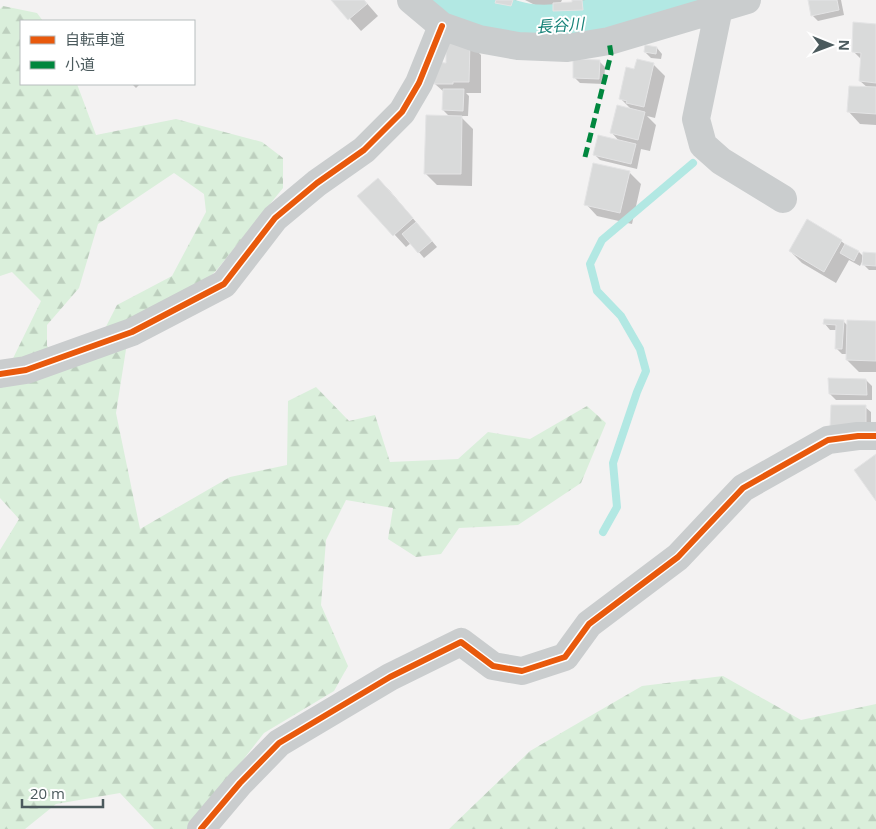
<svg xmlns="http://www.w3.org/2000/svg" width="876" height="829" font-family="'Open Sans','Noto Sans JP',sans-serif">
<defs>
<pattern id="forest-firs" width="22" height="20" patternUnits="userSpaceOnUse" patternTransform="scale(1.25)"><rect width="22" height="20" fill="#daefdb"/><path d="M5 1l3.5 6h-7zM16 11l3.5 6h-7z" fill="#bdcfbe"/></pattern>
</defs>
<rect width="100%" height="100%" fill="#f3f2f2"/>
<path fill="url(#forest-firs)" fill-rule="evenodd" d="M3 6 37 13 43 21H21V84H77L96 135 176 119 262 142 283 158V188L215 272 127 343 116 413 140 529 230 477 287 465 288 401 316 387 349 421 375 415 390 462 458 459 488 432 530 439 587 406 606 423 581 483 518 525 459 528 441 554 416 557 388 539 393 508 346 500 326 540 321 605 348 666 334 691 264 733 189 829H154L120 793 56 804 25 829H0V550L19 519 0 498V385L41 301 12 272 0 276V9ZM174 173 204 194 206 212 172 276 117 305 92 354 67 367 47 346V325L79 288 98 224Z
M723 676 801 720 876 704V829H449L530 751 642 686Z"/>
<path fill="#0003" d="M333 0H364L378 16 361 31Z
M480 0H516L518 3 517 11 502 8 496 2Z
M525 0H562L560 4 573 3V0H587L588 16H560L556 13 555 15Z
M809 0H841L844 15 818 21 812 15Z
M876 25V125L860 124 849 112 868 88 860 81 862 60 853 51Z
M469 43 481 55V93H466L469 96 468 116H460L473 129 472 186 437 185 425 173 450 117 443 110 444 92 435 84 447 64Z
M657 48 662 54 661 59 651 58 645 52Z
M599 61 605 67 604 84 580 83 574 77Z
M653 64 665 76 655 118 647 116 656 125 650 151 641 149 637 169 600 160 595 155 620 142 612 133 632 110 620 98 635 71Z
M132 84H140L136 88Z
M629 172 641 184 632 224 597 216 586 204Z
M378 179 390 191 437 247 424 258 411 243 406 247 359 196Z
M841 241 846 245 859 252 864 257 876 254V270H869L863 264 864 258 860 266 849 260 836 283 802 263 790 251Z
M843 321 848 326 876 322V372H859L847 360V354H842L836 348 837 330H830L825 324Z
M866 380 872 386V400H836L830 394Z
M865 407 871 412V433H837Z"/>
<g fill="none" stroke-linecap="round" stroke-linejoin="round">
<path stroke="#b2e8e3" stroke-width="8" d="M603 532 617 507 613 463 637 392 646 371 640 349 621 316 597 291 590 264 602 240 693 163"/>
<path stroke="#b2e8e3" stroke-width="49" d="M448 0C464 12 480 17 500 22 512 24 525 29 537 29 584 31 631 13 675 0"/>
</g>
<path fill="#d9dada" stroke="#e4e4e5" d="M331 0H364L367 4 348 20Z
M496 0H513L511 6 495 3Z
M572 0H582L583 10 553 11V3L572 2Z
M808 0H837L839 10 811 16Z
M853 22 876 24V83L859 81 861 53 852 52Z
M446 41 470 42 469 82H453V84H434V62L446 63Z
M645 45 657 47 656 54 644 52Z
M573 59 600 60 599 79 573 78Z
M637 59 654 63 644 107 626 103 627 101 619 99 626 67 634 69Z
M849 86 876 87V114L847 112Z
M443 89H464L463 111 442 110Z
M617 105 645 112 638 140 610 133Z
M426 115 462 116 461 174H424Z
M598 135 636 144 631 164 593 155Z
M593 163 630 171 620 213 584 205Z
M378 178 413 218 393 236 357 196Z
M807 219 842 240 824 272 789 251Z
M416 222 432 241 418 253 402 234Z
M845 244 859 251 854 261 840 253Z
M863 252 876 253V266L862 265Z
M824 319 844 320 842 349H835L836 325 823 324Z
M847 320 876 321V361L846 360Z
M828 378 866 379 867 395 829 394Z
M831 405H866V428H830Z
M876 454V501L854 470Z"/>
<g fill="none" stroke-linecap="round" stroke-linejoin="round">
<path stroke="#cacdce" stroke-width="28" d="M411 0 442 26 479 39 518 46 567 48 609 41 747 0
M719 8 696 119 703 145 721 161 783 199
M0 374 26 370 132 332 224 284 275 218 317 183 364 150 402 112 419 83 442 26
M201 829 240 783 279 743 390 677 461 642 493 666 522 671 565 657 589 624 678 557 743 488 828 440 858 436H876"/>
<path stroke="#00873e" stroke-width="5" stroke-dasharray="10 5" stroke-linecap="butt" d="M585 157 611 54 609 41"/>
<g stroke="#fff" stroke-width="9">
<path id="cycleway" d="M0 374 26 370 132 332 224 284 275 218 317 183 364 150 402 112 419 83 442 26
M201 829 240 783 279 743 390 677 461 642 493 666 522 671 565 657 589 624 678 557 743 488 828 440 858 436H876"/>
</g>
<use href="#cycleway" stroke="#e8590c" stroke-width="6"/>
</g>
<g text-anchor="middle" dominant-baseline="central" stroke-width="4" stroke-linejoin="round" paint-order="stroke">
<g font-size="16" font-style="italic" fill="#188379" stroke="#fff">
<text transform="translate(560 25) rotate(-4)">長谷川</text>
</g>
</g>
<rect x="20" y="20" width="175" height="65" fill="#ffffff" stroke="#b7bdbe"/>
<rect x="30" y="36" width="25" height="8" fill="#e8590c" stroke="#b7bdbe"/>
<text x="65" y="45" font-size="15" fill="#4b5a5d">自転車道</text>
<rect x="30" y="61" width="25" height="8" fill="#00873e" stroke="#b7bdbe"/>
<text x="65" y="70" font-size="15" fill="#4b5a5d">小道</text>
<g transform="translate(831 45) rotate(91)" stroke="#ffffff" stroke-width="4" paint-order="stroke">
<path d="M0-4L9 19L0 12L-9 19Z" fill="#4b5a5d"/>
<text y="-8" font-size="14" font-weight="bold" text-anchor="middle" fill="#4b5a5d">N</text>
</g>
<path d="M22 799v8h81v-8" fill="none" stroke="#4b5a5d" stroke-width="2.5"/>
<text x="30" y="799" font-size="15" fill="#4b5a5d" stroke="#ffffff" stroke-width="4" paint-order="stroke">20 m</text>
</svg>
